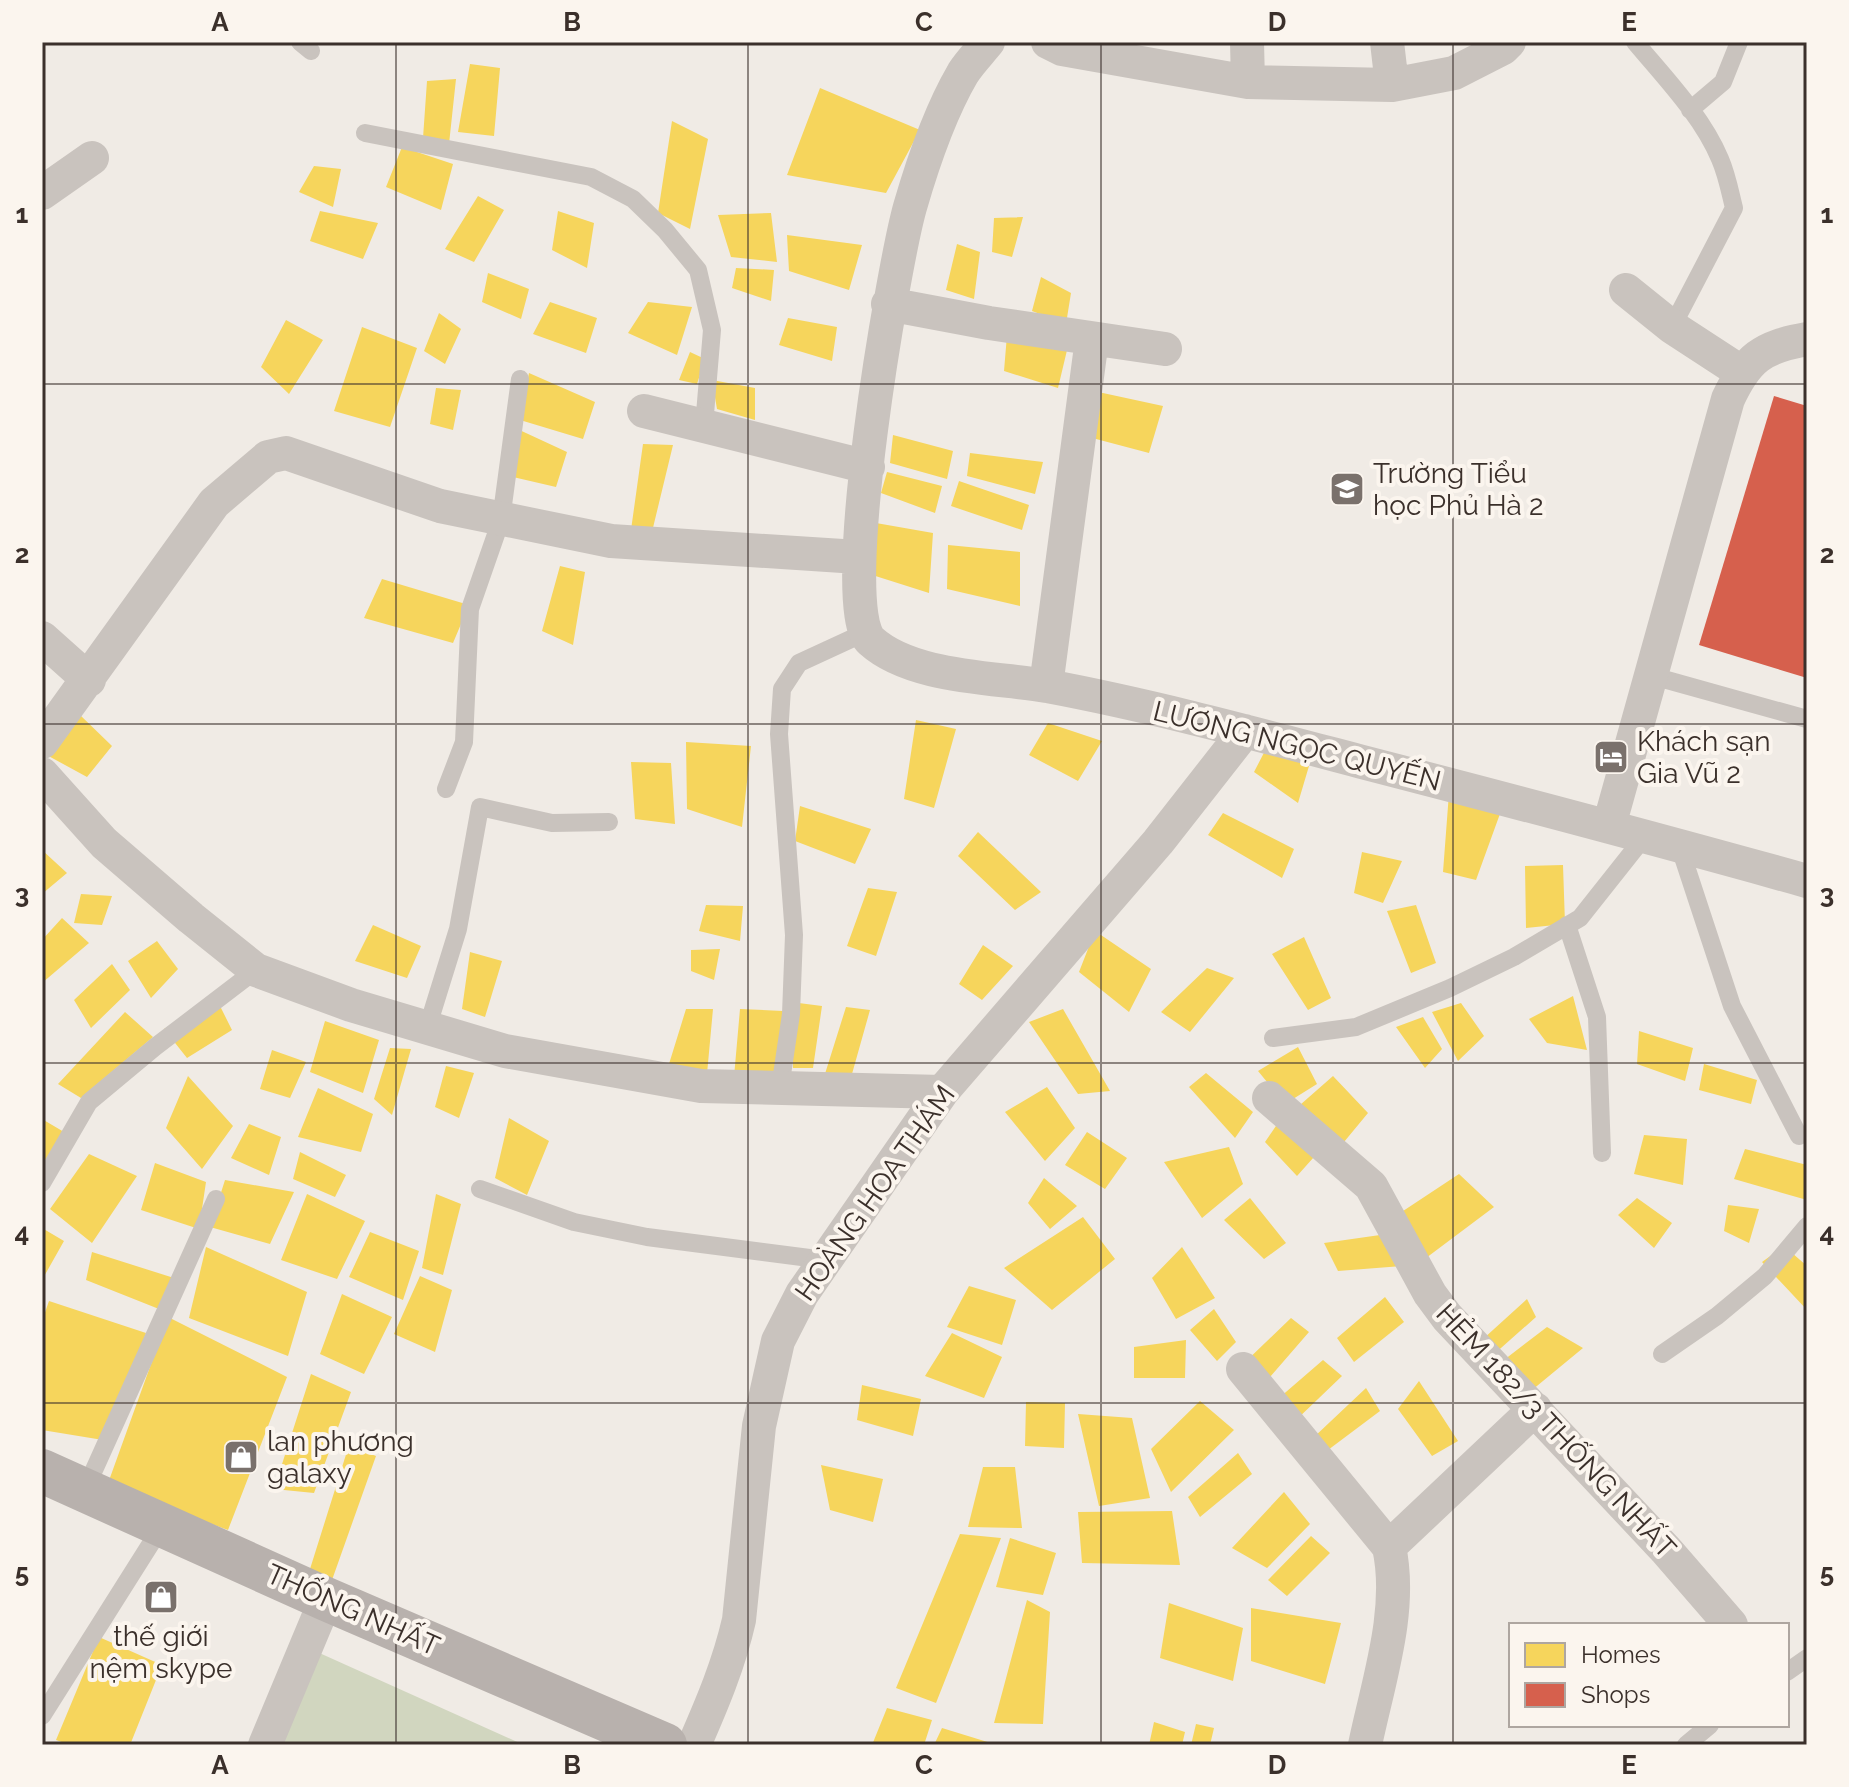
<svg xmlns="http://www.w3.org/2000/svg" width="1849" height="1787" font-family="Raleway,sans-serif">
<rect width="100%" height="100%" fill="#f0ebe5"/>
<path fill="#d1d6bf" d="M315 1651 524 1745H274Z"/>
<path fill="#f6d55c" d="M470 64 500 68 494 136 458 132Z
M456 79 449 144 423 138 427 81Z
M820 88 920 130 886 193 787 175Z
M672 121 708 139 690 229 658 213Z
M402 147 453 164 441 210 386 187Z
M314 166 341 169 333 207 299 192Z
M478 196 504 210 474 262 445 249Z
M320 211 378 223 363 259 310 241Z
M558 211 594 223 587 268 552 250Z
M771 213 777 262 731 257 718 215Z
M1023 217 1012 257 992 252 994 218Z
M787 235 862 245 849 290 789 271Z
M957 244 980 252 974 299 946 290Z
M736 268 774 270 771 301 732 288Z
M488 273 529 289 521 319 482 302Z
M1041 277 1071 293 1066 324 1032 311Z
M550 302 597 318 586 353 533 334Z
M648 302 692 307 677 355 628 333Z
M439 313 461 329 445 364 424 351Z
M788 318 837 327 832 361 779 345Z
M286 320 323 340 289 394 261 367Z
M362 327 417 348 390 427 334 411Z
M1007 335 1068 346 1058 388 1004 371Z
M690 352 705 359 697 384 679 380Z
M529 373 595 402 583 439 520 420Z
M712 380 755 388V420L717 409Z
M436 388 461 390 453 430 430 424Z
M1089 390 1163 406 1149 453 1081 435Z
M513 427 567 452 556 487 513 477Z
M893 435 953 451 947 479 890 463Z
M643 444 673 445 651 536 631 530Z
M970 453 1043 462 1035 494 967 476Z
M887 472 942 486 935 513 881 493Z
M959 481 1029 505 1022 530 951 506Z
M876 523 933 533 929 593 866 573Z
M948 545 1020 552V606L947 589Z
M560 566 585 572 573 645 542 631Z
M382 579 469 605 453 643 364 618Z
M79 714 112 746 87 777 43 753Z
M916 720 956 729 934 808 904 799Z
M1048 723 1102 741 1078 781 1029 755Z
M686 742 751 746 742 827 687 809Z
M1268 745 1309 766 1298 803 1254 772Z
M631 762 671 763 675 824 635 819Z
M1449 793 1501 811 1476 880 1443 872Z
M800 806 871 829 855 864 795 841Z
M1223 813 1294 849 1282 878 1208 835Z
M978 832 1041 892 1015 910 958 856Z
M42 850 67 873 42 894Z
M1362 852 1402 861 1383 903 1354 893Z
M1563 865 1565 924 1526 928 1525 866Z
M868 888 897 892 876 956 847 946Z
M81 894 112 896 102 925 74 923Z
M706 905 743 906 740 941 699 931Z
M1416 905 1436 963 1411 973 1387 911Z
M62 918 89 943 42 983V940Z
M373 925 421 946 407 978 355 961Z
M1095 931 1151 969 1129 1012 1079 972Z
M1304 937 1331 998 1308 1010 1272 954Z
M157 941 178 969 151 998 128 961Z
M983 945 1013 966 982 1000 959 984Z
M720 949 714 980 691 971V950Z
M470 952 502 961 485 1017 462 1009Z
M112 964 130 990 91 1028 74 1000Z
M1207 968 1234 978 1190 1032 1161 1012Z
M1573 996 1587 1050 1547 1043 1529 1019Z
M216 998 232 1030 187 1058 164 1029Z
M791 1002 822 1006 813 1068H793Z
M1461 1003 1484 1036 1458 1061 1432 1012Z
M846 1007 870 1010 850 1081 824 1077Z
M686 1009H713L707 1074 669 1064Z
M740 1009 783 1011 779 1083 734 1077Z
M1063 1009 1110 1091 1078 1094 1029 1022Z
M125 1012 153 1037 81 1098 58 1084Z
M1423 1017 1442 1049 1425 1068 1396 1027Z
M325 1021 379 1040 363 1093 310 1072Z
M1639 1031 1693 1048 1685 1081 1637 1064Z
M1298 1047 1317 1084 1285 1104 1258 1071Z
M390 1048 411 1049 392 1115 374 1099Z
M272 1050 306 1062 290 1098 260 1089Z
M1704 1064 1757 1080 1751 1104 1699 1090Z
M446 1066 474 1073 459 1118 435 1107Z
M1206 1073 1253 1112 1235 1138 1189 1087Z
M188 1076 233 1126 202 1169 166 1128Z
M1333 1076 1368 1113 1339 1148 1300 1105Z
M1047 1087 1075 1128 1045 1161 1005 1112Z
M318 1088 373 1114 361 1152 298 1137Z
M509 1118 549 1141 527 1195 495 1178Z
M42 1119 64 1132 42 1165Z
M1280 1120 1322 1148 1297 1176 1265 1142Z
M249 1124 281 1137 269 1175 231 1158Z
M1087 1132 1127 1158 1105 1189 1065 1165Z
M1644 1135 1687 1139 1683 1185 1634 1174Z
M1229 1147 1243 1184 1202 1218 1164 1162Z
M1745 1149 1807 1165V1200L1734 1179Z
M300 1152 346 1175 335 1197 293 1179Z
M89 1154 137 1176 92 1243 50 1209Z
M155 1163 206 1182 199 1229 141 1210Z
M1459 1174 1494 1207 1426 1258 1397 1215Z
M1044 1178 1077 1206 1050 1229 1028 1203Z
M225 1180 294 1192 270 1244 210 1227Z
M307 1194 365 1221 337 1279 281 1260Z
M436 1194 461 1204 443 1275 422 1268Z
M1250 1198 1286 1243 1264 1259 1224 1220Z
M1637 1198 1672 1223 1654 1248 1618 1215Z
M1728 1205 1759 1209 1749 1243 1724 1231Z
M1083 1217 1115 1259 1052 1310 1004 1268Z
M42 1228 64 1241 42 1280Z
M370 1232 419 1251 403 1300 349 1277Z
M1394 1233 1402 1266 1338 1271 1324 1243Z
M1784 1246 1807 1266V1310L1762 1262Z
M206 1247 307 1292 288 1356 189 1318Z
M1182 1247 1215 1298 1176 1319 1152 1278Z
M92 1252 174 1278 164 1311 86 1280Z
M420 1276 452 1290 435 1352 394 1334Z
M969 1286 1016 1300 1002 1345 947 1327Z
M342 1294 392 1317 364 1374 320 1354Z
M1385 1297 1404 1322 1354 1362 1337 1338Z
M1527 1299 1536 1317 1492 1356 1483 1339Z
M49 1301 146 1333 109 1441 42 1430V1321Z
M1214 1309 1236 1342 1217 1361 1190 1330Z
M168 1317 287 1377 228 1530 107 1486Z
M1291 1318 1309 1332 1270 1377 1240 1367Z
M1547 1327 1583 1348 1526 1395 1500 1363Z
M952 1333 1002 1357 984 1398 925 1376Z
M1186 1340 1185 1378H1134V1347Z
M1323 1360 1342 1376 1294 1422 1279 1398Z
M311 1374 351 1392 314 1493 274 1489Z
M1419 1381 1458 1441 1432 1456 1398 1409Z
M862 1385 921 1399 913 1436 857 1420Z
M1366 1388 1380 1411 1324 1453 1313 1438Z
M1200 1401 1234 1430 1171 1492 1151 1449Z
M1026 1402 1065 1403 1064 1448 1025 1446Z
M1078 1414 1132 1418 1150 1498 1099 1506Z
M349 1445 376 1456 332 1580 310 1569Z
M1238 1453 1252 1474 1200 1517 1188 1497Z
M821 1465 883 1479 873 1522 830 1510Z
M983 1467H1015L1022 1528 968 1527Z
M1284 1492 1310 1524 1267 1568 1232 1548Z
M1172 1511 1180 1565 1082 1563 1078 1512Z
M960 1534 1001 1538 936 1703 896 1688Z
M1311 1536 1330 1553 1287 1596 1268 1580Z
M1010 1538 1056 1553 1043 1595 996 1587Z
M1027 1600 1050 1612 1043 1724 994 1723Z
M1169 1603 1243 1628 1233 1681 1160 1658Z
M1251 1608 1341 1623 1325 1684 1251 1661Z
M99 1637 162 1665 130 1745H70L56 1740Z
M887 1708 932 1720 924 1745H872Z
M1154 1722 1185 1732 1182 1745H1149Z
M1196 1724 1214 1728 1210 1745H1191Z
M942 1728 994 1744V1745H934Z"/>
<path fill="#d6604d" d="M1774 396 1807 406V678L1699 645Z"/>
<g fill="none" stroke-linecap="round" stroke-linejoin="round">
<path stroke="#c9c3be" stroke-width="18" d="M300 42 311 51
M1635 42C1665 78 1702 116 1720 159 1727 175 1730 192 1734 208L1672 327
M1690 110 1723 82 1739 42
M365 133 591 177 633 199 665 230 698 270 712 330 704 426
M1649 675 1807 719
M446 789 464 742 470 609 501 520 520 379
M1679 845 1732 1006 1799 1136
M1567 925 1597 1017 1602 1153
M427 1029 458 929 480 807 552 823 609 822
M1273 1038 1356 1027 1450 988 1514 957 1580 918 1645 836
M780 1088 791 1014 794 935 779 734 782 689 799 663 864 633
M42 1183 89 1102 155 1047 256 970
M480 1189 574 1222 647 1237 825 1260
M1662 1354 1717 1316 1765 1276 1807 1226
M85 1490 216 1199
M1787 1672 1807 1658
M42 1716 162 1526
M1686 1745 1710 1725"/>
<path stroke="#c9c3be" stroke-width="34" d="M988 42C980 52 970 62 963 73 939 114 923 162 910 207 894 264 834 607 871 641 912 678 994 677 1047 686 1154 706 1260 735 1366 763 1513 801 1660 840 1807 881
M1048 42 1062 49 1248 82 1392 85 1454 73 1503 48 1509 42
M1247 42 1248 82
M1387 42 1392 85
M42 193 92 158
M1626 290 1672 327 1741 372
M888 304 989 323 1165 349
M644 411 868 467
M42 638 89 680
M1046 686 1092 339
M42 742 214 503 268 457 286 453 440 506 611 541 858 557
M42 774 104 843 191 918 256 970 351 1005 505 1051 701 1086 942 1092
M1609 826 1728 399C1747 358 1762 347 1807 339
M1269 1098 1371 1186 1430 1294 1447 1317 1666 1550 1731 1625
M1243 1369 1389 1547C1403 1610 1378 1682 1365 1745
M1389 1547 1535 1409
M265 1745 326 1599
M694 1745C712 1704 729 1664 739 1620L759 1426 778 1341 802 1294 942 1092 1158 842 1245 731"/>
<path stroke="#b8b1ad" stroke-width="44" d="M42 1471 326 1599 665 1745"/>
</g>
<path fill="none" stroke="#3b302b" stroke-width="2" stroke-opacity="0.55" d="M396 42V1745M748 42V1745M1101 42V1745M1453 42V1745M42 384H1807M42 724H1807M42 1063H1807M42 1403H1807"/>
<defs>
<g id="school-square" transform="scale(1.8)"><rect x="-9" y="-9" width="18" height="18" rx="4" fill="#7a716c" stroke="#fbf5ee"/><path d="M0-5L7-2L0 1L-7-2ZM-4 1L0 2.5L4 1V4Q0 6-4 4Z" fill="#fff"/></g>
<g id="hotel-square" transform="scale(1.8)"><rect x="-9" y="-9" width="18" height="18" rx="4" fill="#7a716c" stroke="#fbf5ee"/><path d="M-6-4.5h1.5V1H6V5H4.5V3h-9V5H-6ZM-4 0a1.8 1.8 0 1 1 3.6 0ZM.5 0V-2.5h3Q6-2.5 6 0Z" fill="#fff"/></g>
<g id="shop-square" transform="scale(1.8)"><rect x="-9" y="-9" width="18" height="18" rx="4" fill="#7a716c" stroke="#fbf5ee"/><path d="M-5-2.5h2.3a2.7 3.5 0 0 1 5.4 0H5L5.5 6h-11ZM-1.5-2.5h3a1.5 2.3 0 0 0-3 0Z" fill="#fff"/></g>
</defs>
<g fill-rule="evenodd">
<use href="#school-square" x="1347" y="489"/>
<use href="#hotel-square" x="1611" y="757"/>
<use href="#shop-square" x="241" y="1457"/>
<use href="#shop-square" x="161" y="1597"/>
</g>
<g text-anchor="middle" dominant-baseline="central" stroke-width="8" stroke-linejoin="round" paint-order="stroke">
<g font-size="28" fill="#3b302b" stroke="#fbf5ee" text-anchor="start">
<text x="1373" y="473">Trường Tiểu<tspan x="1373" dy="32">học Phủ Hà 2</tspan></text>
<text x="1637" y="741">Khách sạn<tspan x="1637" dy="32">Gia Vũ 2</tspan></text>
<text x="267" y="1441">lan phương<tspan x="267" dy="32">galaxy</tspan></text>
<text x="161" y="1636" text-anchor="middle">thế giới<tspan x="161" dy="32">nệm skype</tspan></text>
</g>
<g font-size="28" fill="#3b302b" stroke="#fbf5ee">
<text transform="translate(1297 746) rotate(14)">LƯƠNG NGỌC QUYẾN</text>
<text transform="translate(875 1193) rotate(-55)">HOÀNG HOA THÁM</text>
<text transform="translate(1556 1431) rotate(47)">HẺM 182/3 THỐNG NHẤT</text>
<text transform="translate(353 1610) rotate(24)">THỐNG NHẤT</text>
</g>
</g>
<rect width="1849" height="1787" fill="none" stroke="#fbf5ee" stroke-width="88"/>
<rect x="1509" y="1623" width="280" height="104" fill="#fbf5ee" stroke="#aea6a0" stroke-width="2"/>
<rect x="1525" y="1643" width="40" height="24" fill="#f6d55c" stroke="#aea6a0" stroke-width="2"/>
<text x="1581" y="1663" font-size="24" fill="#3b302b">Homes</text>
<rect x="1525" y="1683" width="40" height="24" fill="#d6604d" stroke="#aea6a0" stroke-width="2"/>
<text x="1581" y="1703" font-size="24" fill="#3b302b">Shops</text>
<rect x="44" y="44" width="1761" height="1699" fill="none" stroke="#3b302b" stroke-width="3"/>
<g font-size="26" text-anchor="middle" font-weight="bold" fill="#3b302b">
<text x="220" y="31">A</text>
<text x="572" y="31">B</text>
<text x="924" y="31">C</text>
<text x="1277" y="31">D</text>
<text x="1629" y="31">E</text>
<text x="22" y="223">1</text>
<text x="1827" y="223">1</text>
<text x="22" y="563">2</text>
<text x="1827" y="563">2</text>
<text x="22" y="903">3</text>
<text x="1827" y="903">3</text>
<text x="22" y="1242">4</text>
<text x="1827" y="1242">4</text>
<text x="22" y="1582">5</text>
<text x="1827" y="1582">5</text>
<text x="220" y="1774">A</text>
<text x="572" y="1774">B</text>
<text x="924" y="1774">C</text>
<text x="1277" y="1774">D</text>
<text x="1629" y="1774">E</text>
</g>
</svg>
